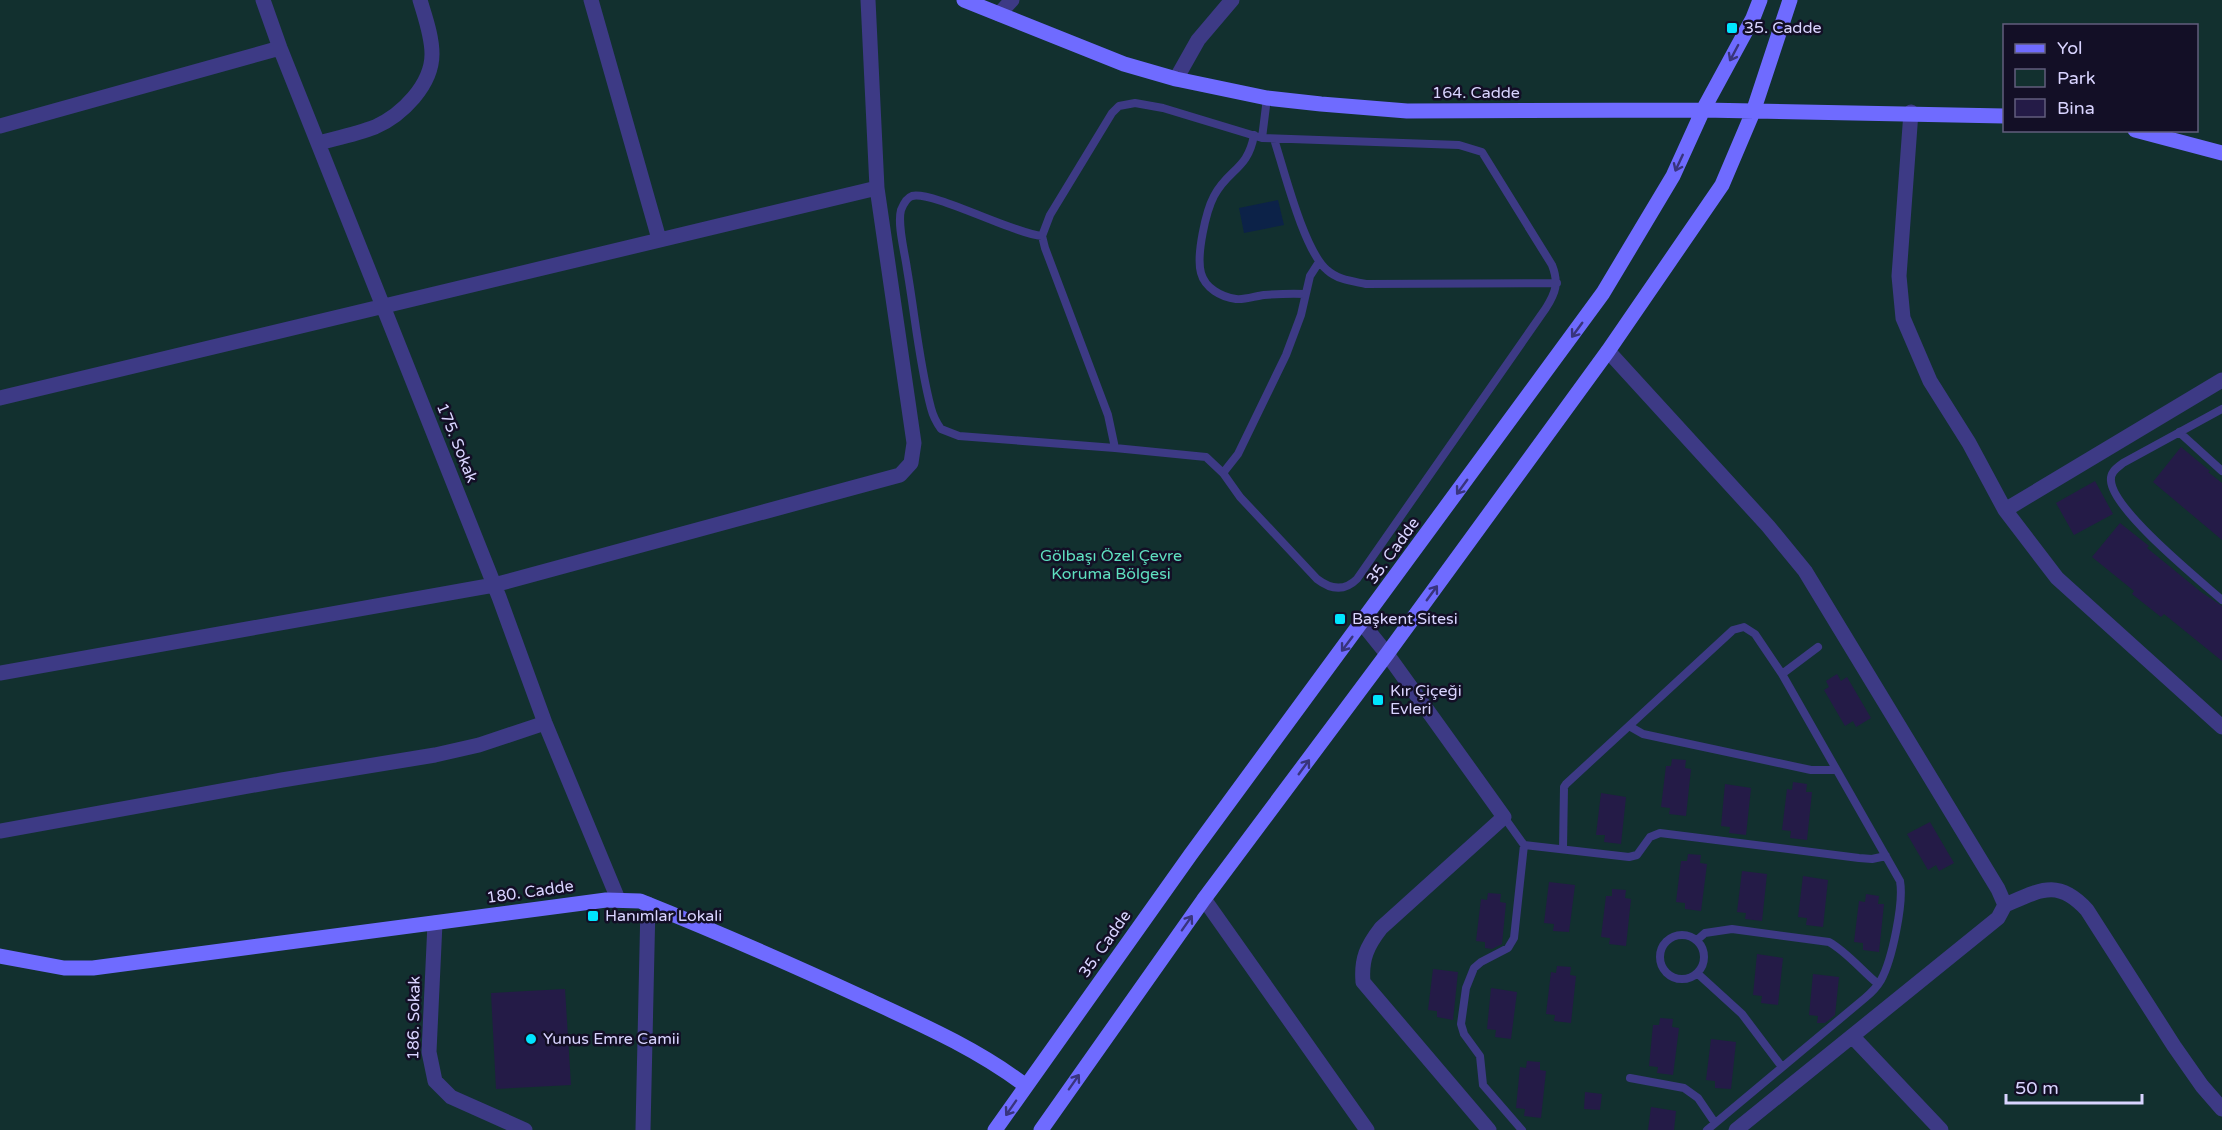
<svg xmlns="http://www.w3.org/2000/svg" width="2222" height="1130" font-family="'Varela Round',sans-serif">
<rect width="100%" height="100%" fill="#130f26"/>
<path fill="#12302f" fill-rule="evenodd" d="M0 0H2222V1130H0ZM2004 26H2196V130H2004Z"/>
<path fill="#0c2248" d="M1278 200 1284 225 1244 233 1239 208Z"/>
<path fill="#241b47" d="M2181 447 2210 471 2208 472 2222 483V540L2153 482Z
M2095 481 2113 514 2074 535 2056 503Z
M2120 523 2149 546 2147 548 2201 592 2222 606V661L2164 614 2161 617 2132 594 2134 591 2092 557Z
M1837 674 1841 681 1847 677 1871 718 1856 727 1853 721 1845 726 1824 690 1829 687 1826 681Z
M1672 759 1686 760 1685 768 1691 769 1686 816 1669 814 1670 808 1661 807 1666 766H1671Z
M1793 782 1807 784 1806 792H1812L1807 840 1790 838 1791 831 1782 830 1787 789 1792 790Z
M1725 784 1751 788 1746 835 1729 833 1730 827 1721 826Z
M1601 793 1626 797 1621 844 1604 842 1605 835H1596Z
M1930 822 1954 863 1939 871 1936 865 1928 870 1907 834Z
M1688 854 1701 855 1700 863 1707 864 1701 911 1685 909V903L1676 902 1681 861H1687Z
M1742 871 1767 874 1762 921 1745 919 1746 913 1737 912Z
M1803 876 1828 880 1823 927 1806 925 1807 918 1798 917Z
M1549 882 1575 885 1569 932 1553 931 1554 924 1544 923Z
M1612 889 1626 890 1625 898 1631 899 1626 946 1609 944 1610 938 1601 937 1606 896H1612Z
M1488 893 1501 894 1500 902 1506 903 1502 944 1492 949 1485 948V942L1476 941 1481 899 1487 900Z
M1866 894 1879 896 1878 904H1884L1879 952 1863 950V943L1854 942 1859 901 1865 902Z
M1757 954 1783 958 1778 1005 1761 1003 1762 996 1753 995Z
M1557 966 1571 967 1570 975 1576 976 1571 1023 1554 1021 1555 1015 1546 1014 1551 972 1556 973Z
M1433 969 1458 972 1453 1020 1437 1017V1011L1428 1010Z
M1813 974 1839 977 1835 1015 1825 1023H1817L1818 1016 1809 1015Z
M1491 988 1517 992 1511 1039 1495 1037 1496 1030 1487 1029Z
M565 989 571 1085 496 1089 491 993Z
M1660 1018 1673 1019 1672 1027 1679 1028 1673 1075 1657 1073 1658 1067 1649 1066 1653 1025H1659Z
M1711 1039 1736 1042 1731 1089 1715 1088V1081L1706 1080Z
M1527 1061 1540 1062V1070L1546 1071 1541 1118 1524 1116 1525 1109 1516 1108 1520 1067 1526 1068Z
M1585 1092 1602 1094 1600 1110 1584 1109Z
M1651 1107 1676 1111 1674 1130H1648Z"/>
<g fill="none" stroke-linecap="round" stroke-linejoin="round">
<path stroke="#3d3a85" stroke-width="8" d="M1254 135C1248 170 1228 169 1214 196 1206 211 1196 255 1201 273 1205 288 1221 297 1236 299 1245 300 1255 296 1264 295 1277 294 1291 293 1305 294
M1262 138 1267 98
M1274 139C1284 170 1304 251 1327 270 1338 280 1352 281 1366 284L1557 283
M1042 236C1012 233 933 191 912 196 906 198 903 205 901 210 897 225 905 253 907 269 915 315 919 363 931 408 933 416 936 422 941 429L959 436 1115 448 1206 457 1223 473 1240 497 1317 579C1330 589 1344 592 1357 579L1546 308C1556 292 1559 283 1552 265L1482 152 1459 145 1262 138 1163 108 1135 103 1119 106 1112 113 1050 215 1042 236 1045 248 1108 415 1115 448
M2222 409 2123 463C2117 468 2110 472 2111 481 2113 510 2198 579 2222 600
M2179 432 2222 471
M1223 473 1238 454 1286 355 1301 315 1310 276 1319 262
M1782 674 1818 647
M1629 726 1643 734 1811 770H1836
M1504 817 1524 845 1629 857 1637 855 1650 837 1660 833 1859 858 1872 859 1886 856
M1563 849 1564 787 1566 784 1733 630 1744 627 1755 634 1782 674 1900 881C1904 903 1892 960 1881 980 1877 987 1871 993 1865 998L1707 1130
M1660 957a22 22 0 1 1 44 0a22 22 0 1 1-44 0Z
M1697 940 1705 933 1732 929 1829 942C1847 952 1862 971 1878 984
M1697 973 1742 1014 1782 1067
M1630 1078 1684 1088 1698 1098 1715 1123
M1522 1130 1483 1085 1480 1056 1464 1034 1461 1024 1466 988 1474 968 1481 962 1508 948 1514 938 1524 845"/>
<path stroke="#3d3a85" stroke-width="15" d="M263 0 280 48 499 597 545 723 618 899
M591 0 659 239
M999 14 1012 0
M1176 79 1198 40 1232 0
M1911 112 1899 276 1903 318 1930 381 1969 443 2005 510 2057 578 2222 727
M0 126 280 48
M318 143C337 138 357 134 375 127 402 115 432 85 432 54 432 36 425 17 420 0
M1608 351 1768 526 1805 571 1998 889 2005 905 1998 918 1736 1130
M0 398 877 188
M2005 510 2222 380
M1362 623 1387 654 1504 817 1381 928C1367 946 1361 959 1363 982L1489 1130
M0 673 494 585 900 475 911 463 914 443 877 188 868 0
M0 831 282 780 435 755 479 745 545 723
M1204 899 1367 1130
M2005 905C2040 890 2058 878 2087 910L2174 1046 2202 1086 2222 1109
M435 923 429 1052 435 1081 451 1097 525 1130
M1852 1036 1941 1130
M643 1130 648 904"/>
<path stroke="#6f6bff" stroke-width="15" d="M964 0 1124 64 1176 79 1267 98 1321 104 1407 111 1703 110 2004 116
M2135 130 2222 153
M0 956 64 968H93L606 900 640 901C715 931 788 963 862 997 918 1023 976 1048 1026 1086
M995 1130 1191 854 1603 293 1673 176 1703 110 1753 18 1760 0
M1041 1130 1204 899 1387 654 1608 351 1722 185 1753 112 1790 0"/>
</g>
<defs><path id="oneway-shaft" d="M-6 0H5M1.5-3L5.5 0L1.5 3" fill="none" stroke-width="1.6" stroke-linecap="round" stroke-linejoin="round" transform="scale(1.5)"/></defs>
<g stroke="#38347d">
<use href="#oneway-shaft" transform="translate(1734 53) rotate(118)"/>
<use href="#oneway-shaft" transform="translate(1679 163) rotate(115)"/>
<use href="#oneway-shaft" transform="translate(1577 330) rotate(126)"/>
<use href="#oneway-shaft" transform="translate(1462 487) rotate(126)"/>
<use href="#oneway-shaft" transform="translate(1432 593) rotate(-54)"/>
<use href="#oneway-shaft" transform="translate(1347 644) rotate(127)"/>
<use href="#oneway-shaft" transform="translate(1304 767) rotate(-54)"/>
<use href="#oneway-shaft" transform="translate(1187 923) rotate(-55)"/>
<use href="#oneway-shaft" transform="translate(1074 1082) rotate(-55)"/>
<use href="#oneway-shaft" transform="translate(1011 1108) rotate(125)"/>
</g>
<g fill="#00e5ff" stroke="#130f26" stroke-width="2">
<rect x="1726" y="22" width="12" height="12" rx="3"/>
<rect x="1334" y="613" width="12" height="12" rx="3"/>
<rect x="1372" y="694" width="12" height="12" rx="3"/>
<rect x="587" y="910" width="12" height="12" rx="3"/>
<circle cx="531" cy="1039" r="6"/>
</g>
<g text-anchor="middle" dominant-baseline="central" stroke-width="5" stroke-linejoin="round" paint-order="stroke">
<g font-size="16" fill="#d9d4ff" stroke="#130f26" text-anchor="start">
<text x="1744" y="28">35. Cadde</text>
<text x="1352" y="619">Başkent Sitesi</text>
<text x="1390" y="691">Kır Çiçeği<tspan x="1390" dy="18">Evleri</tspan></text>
<text x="605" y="916">Hanımlar Lokali</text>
<text x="543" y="1039">Yunus Emre Camii</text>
</g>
<g font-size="16" fill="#d9d4ff" stroke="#130f26">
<text x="1476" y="93">164. Cadde</text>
<text transform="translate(457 443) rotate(68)">175. Sokak</text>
<text transform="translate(1393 551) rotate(-54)">35. Cadde</text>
<text transform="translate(530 892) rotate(-8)">180. Cadde</text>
<text transform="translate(1105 944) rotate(-55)">35. Cadde</text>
<text transform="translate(414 1018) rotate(-89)">186. Sokak</text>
</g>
<g font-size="16" fill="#5fe0c0" stroke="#130f26">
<text x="1111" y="556">Gölbaşı Özel Çevre<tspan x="1111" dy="18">Koruma Bölgesi</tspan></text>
</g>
</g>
<rect x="2003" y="24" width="195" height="108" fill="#130f26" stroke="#625e7d" stroke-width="1.5"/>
<rect x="2015" y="44" width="30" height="9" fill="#6f6bff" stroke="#625e7d" stroke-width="1.5"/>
<text x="2057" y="54" font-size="18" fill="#d9d4ff">Yol</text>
<rect x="2015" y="69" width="30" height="18" fill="#12302f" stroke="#625e7d" stroke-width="1.5"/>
<text x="2057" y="84" font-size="18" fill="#d9d4ff">Park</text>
<rect x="2015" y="99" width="30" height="18" fill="#241b47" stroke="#625e7d" stroke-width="1.5"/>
<text x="2057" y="114" font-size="18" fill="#d9d4ff">Bina</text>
<path d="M2006 1094v9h136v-9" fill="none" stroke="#d9d4ff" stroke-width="3"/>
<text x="2015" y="1094" font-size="18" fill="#d9d4ff" stroke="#130f26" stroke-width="4.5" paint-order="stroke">50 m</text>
</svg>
